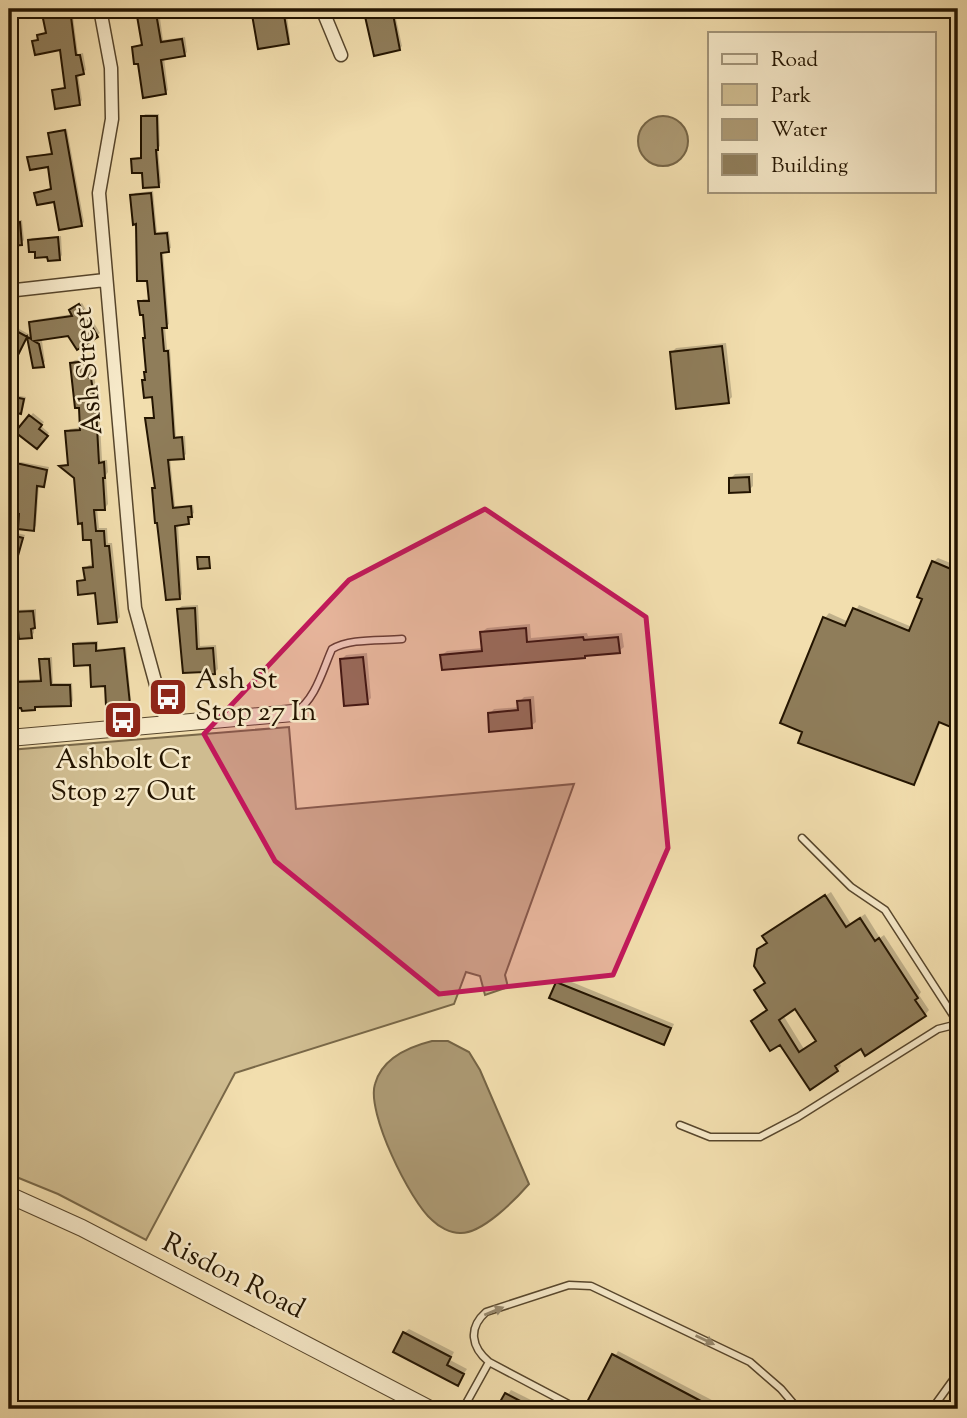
<svg xmlns="http://www.w3.org/2000/svg" width="967" height="1418" font-family="'Sorts Mill Goudy',serif">
<rect width="100%" height="100%" fill="#f2deae"/>
<filter id="stains"><feTurbulence type="fractalNoise" baseFrequency=".00286" numOctaves="4"/><feColorMatrix values="0 0 0 0 .2 0 0 0 0 .09 0 0 0 0 .02 0 0 0 .5 -.17"/></filter>
<radialGradient id="worn" r=".72"><stop offset=".6" stop-color="#630" stop-opacity="0"/><stop offset="1" stop-color="#630" stop-opacity=".3"/></radialGradient>
<path fill="#cfbc90" stroke="#796848" stroke-width="2" d="M289 727 296 809 574 784 505 975 508 987 485 995 480 976 466 972 454 1004 235 1073 146 1240 58 1194 9 1174V750Z"/>
<path fill="#ac9973" stroke="#756445" stroke-width="2" d="M638 141a25 25 0 1 1 50 0a25 25 0 1 1-50 0Z
M432 1041H448L469 1052 480 1070 529 1184C515 1200 482 1234 460 1233 450 1233 439 1227 432 1220 410 1201 366 1112 375 1084 382 1058 408 1047 432 1041Z"/>
<path fill="#0003" fill-rule="evenodd" d="M43 9H72L78 54 83 53 86 70 78 74 82 100 80 103 53 91 67 87 61 48 34 41 39 38 41 33 47 32Z
M253 9H286L290 39 288 42 260 47Z
M366 9H394L402 46 399 49 375 54Z
M159 11 163 40 185 37 187 52 184 55 164 58 168 90 165 93 139 62 134 47 143 43 139 17 142 14Z
M145 114H159L160 146 158 148 161 183 158 185 133 160 143 157V117Z
M67 129 84 222 82 224 56 200 36 193 52 188 49 165 29 158 53 152 50 134Z
M9 142H15L17 156 13 160H9Z
M153 191 157 232 169 231 171 248 163 251 169 324 165 327 167 349H170L176 436H185L186 454 183 457 170 458 175 506 193 505 194 513 190 515 191 520 188 523 178 524 182 594 180 597 153 488 156 485 147 419 156 416 154 395 144 380 148 370 145 313 140 302 143 299H150L132 196 135 193Z
M22 220 24 240 21 243 9 244V221Z
M61 236 62 255 60 258 49 255 29 241 32 238Z
M82 303 100 333 97 335 77 348 69 334 37 339 42 341 45 362 34 366 28 334 16 354 9 350V328L12 325 32 336 31 323 33 320 73 314 74 308Z
M726 343 732 397 728 401 671 353 676 348Z
M90 359 92 375H94L99 405 102 460H107L108 472 106 475 108 504 105 508H97L99 528H107L108 543H112L120 617 117 621 97 591 79 582 86 578 85 568 89 565 94 564 92 538 75 477 61 466 70 463 67 432 70 429 82 427 81 406 71 363 75 360Z
M9 394 26 397 23 409 21 412 9 410Z
M33 413 44 422 41 426 49 433 37 447 18 431Z
M21 462 49 467 46 482 43 485 39 484 36 526 33 529 19 473 18 464Z
M753 473V486L749 490 730 479 735 474Z
M9 531 25 535 15 563 9 561Z
M938 558 958 566V728L941 721 918 779 914 783 804 730 825 618 829 613 849 622 859 605 912 627 924 598 933 562Z
M198 605 200 646 216 645 218 669 214 673H206L178 609 182 606Z
M36 609V624L34 627V633L31 636 15 637 14 613 16 610Z
M530 624 531 638 587 633 588 636 622 633 624 647 619 651 442 655 447 651 483 648 482 632 487 628Z
M98 641V649L126 647 131 700 129 702 75 644 77 642Z
M367 653 371 698 367 702 342 659 346 655Z
M44 657H52L53 683H72L73 701 70 704 38 705 34 709 9 710V674H11V680L42 679 41 660Z
M534 696 536 722 531 726 489 714 494 709 520 707 519 702 524 697Z
M831 892 851 924 865 914 880 938 884 935 921 992 919 995 929 1010 925 1015 861 1046 839 1061 841 1066 837 1070 810 1088 781 1042 753 1021 769 1009 766 983 769 932ZM796 1007 818 1040 804 1049 783 1015Z
M562 978 674 1024 668 1038 664 1043 557 983Z
M409 1329 454 1352 450 1360 467 1369 457 1384 404 1333Z
M618 1351 729 1409H604L590 1402Z
M511 1390 549 1409H498Z"/>
<path fill="#8f7d5a" stroke="#231400" stroke-width="2" fill-rule="evenodd" d="M41 9H70L76 55H80L84 74 76 76 80 105 55 109 52 90 65 88 60 50 35 55 32 41 38 40 37 35 46 33Z
M251 9H283L289 44 258 49Z
M379 9H392L400 50 374 56 364 12Z
M156 13 161 42 182 39 185 56 161 60 166 94 143 98 138 64H134L132 47 142 45 137 16Z
M141 116H157L158 150H156L159 187 143 188 142 173H132L131 159 141 158Z
M65 130 82 226 59 230 54 202 37 205 34 193 51 189 48 167 30 170 27 157 52 154 48 133Z
M151 193 155 234 167 233 169 252 161 253 167 328H162L164 351H168L174 438 182 437 184 459 168 460 173 508 191 506 192 517H188L189 524 175 526 180 599 166 600 157 523H155L152 488H155L145 418H154L152 397 144 398 142 380H145L144 372H146L143 338H145L143 315H140L138 301H149L147 281H137L136 224 133 225 130 195Z
M20 222 22 245 9 246V223Z
M58 237 60 260 48 261 47 257 35 258V252H29L28 240Z
M79 304 98 337 77 350 68 336 34 341 39 344 44 367 33 368 27 337 17 357 9 352V327L31 339 29 322 72 316 69 310Z
M722 346 729 403 676 409 670 352Z
M87 361 89 378H91L96 409 99 463 104 462 105 478H103L105 510H94L96 531H104L105 546H109L117 622 98 624 95 593 78 595 77 581 85 580 83 568 93 567 91 540H83L82 523 78 524 74 478 59 466 68 465 65 431 80 430 79 408H75L70 363Z
M9 396 24 399 21 414 9 411Z
M29 415 42 425 39 429 48 436 37 449 15 432Z
M16 463 47 470 44 487 37 486 34 531 18 529 19 514 10 513 17 475 14 474Z
M749 477 750 492 729 493V478Z
M9 534 23 538 12 577H9Z
M197 557H209L210 568 198 569Z
M932 561 958 572V730L939 722 914 785 798 743 802 732 780 723 823 617 845 626 853 608 909 631 922 599 917 597Z
M195 608 197 649 213 648 215 674 204 675V672L183 673 177 609Z
M33 611 35 628 31 629 32 638 19 639 18 630H13L12 612Z
M526 628 527 642 583 637 584 640 618 637 620 653 585 656V658L442 670 440 655 482 651 480 632Z
M96 643V651L124 648 130 704 106 706 105 686 91 687 90 665 74 666 73 644Z
M363 657 368 704 344 706 340 659Z
M39 659H49L51 685H70L71 706 35 707V710L22 711 21 708H16L14 682 41 681Z
M530 700 532 728 489 732 488 713 518 710 517 701Z
M825 895 846 927 860 918 875 941 879 938 918 998 915 1000 926 1016 865 1056 861 1049 835 1066 838 1071 810 1090 780 1045 770 1051 751 1021 767 1010 754 990 765 983 754 966 757 949 767 943 762 936ZM795 1009 816 1041 799 1052 779 1020Z
M556 982 671 1028 664 1045 549 998Z
M403 1332 451 1357 447 1365 464 1374 458 1386 393 1352Z
M612 1354 716 1409H600L587 1402Z
M505 1393 536 1409H496Z"/>
<g fill="none" stroke-linecap="round" stroke-linejoin="round">
<g stroke="#57462c" stroke-width="9">
<path id="service" d="M295 712C315 701 323 669 332 649 350 638 380 641 402 639
M802 838 851 887 885 910 958 1023
M680 1125 710 1137H760L798 1117 938 1029 958 1024
M463 1409 489 1362
M578 1409 489 1362C471 1347 468 1328 486 1312L569 1285 591 1286 750 1362 781 1389 798 1409
M932 1409 958 1373"/>
</g>
<g stroke="#57462c" stroke-width="15">
<path id="minor" d="M100 9 111 68 112 119 99 193 135 608 167 725
M322 9 341 55
M16 290 105 280"/>
</g>
<g stroke="#57462c" stroke-width="18">
<path id="tertiary" d="M9 738 293 713
M9 1195 82 1228 430 1409
M945 1409H947"/>
</g>
<use href="#service" stroke="#f7eaca" stroke-width="6"/>
<use href="#minor" stroke="#f7eaca" stroke-width="12"/>
<use href="#tertiary" stroke="#f7eaca" stroke-width="16"/>
</g>
<defs><path id="oneway-solid" d="M-6-.8H1V-3.2L6.5 0L1 3.2V.8H-6Z" transform="scale(1.75)"/></defs>
<g fill="#988a6f">
<use href="#oneway-solid" transform="translate(494 1311) rotate(-22)"/>
<use href="#oneway-solid" transform="translate(705 1340) rotate(26)"/>
</g>
<path fill="#c2185b" fill-opacity="0.2" stroke="#c2185b" stroke-width="5" stroke-linejoin="round" d="M485 509 646 617 668 848 613 975 439 994 275 861 204 734 349 580Z"/>
<defs>
<g id="bus-square" transform="scale(2.0125)"><rect x="-9" y="-9" width="18" height="18" rx="4" fill="#8f2418" stroke="#f7eaca"/><path d="M-5-6H5V4H4V6H2V4H-2V6H-4V4H-5ZM-3.5-4V0h7V-4ZM-3.5 1.2v1.5H-2V1.2ZM2 1.2v1.5H3.5V1.2Z" fill="#fff"/></g>
</defs>
<g fill-rule="evenodd">
<use href="#bus-square" x="168" y="697"/>
<use href="#bus-square" x="123" y="720"/>
</g>
<g text-anchor="middle" dominant-baseline="central" stroke-width="5" stroke-linejoin="round" paint-order="stroke">
<g font-size="28" fill="#231400" stroke="#f7eaca">
<text transform="translate(89 371) rotate(-95)">Ash Street</text>
<text transform="translate(233 1277) rotate(27)">Risdon Road</text>
</g>
<g font-size="28" fill="#231400" stroke="#f7eaca" text-anchor="start">
<text x="195" y="681">Ash St<tspan x="195" dy="32">Stop 27 In</tspan></text>
<text x="123" y="761" text-anchor="middle">Ashbolt Cr<tspan x="123" dy="32">Stop 27 Out</tspan></text>
</g>
</g>
<rect width="967" height="1418" fill="none" stroke="#f2deae" stroke-width="35"/>
<rect x="10" y="10" width="946" height="1397" fill="none" stroke="#231400" stroke-width="3.5"/>
<rect x="18" y="18" width="932" height="1383" fill="none" stroke="#231400" stroke-width="2"/>
<rect x="708" y="32" width="228" height="161" fill="#f7eaca" stroke="#a29479" stroke-width="2"/>
<rect x="722" y="54" width="35" height="10" fill="#f7eaca" stroke="#a29479" stroke-width="2"/>
<text x="771" y="66" font-size="21" fill="#231400">Road</text>
<rect x="722" y="84" width="35" height="21" fill="#cfbc90" stroke="#a29479" stroke-width="2"/>
<text x="771" y="102" font-size="21" fill="#231400">Park</text>
<rect x="722" y="119" width="35" height="21" fill="#ac9973" stroke="#a29479" stroke-width="2"/>
<text x="771" y="136" font-size="21" fill="#231400">Water</text>
<rect x="722" y="154" width="35" height="21" fill="#8f7d5a" stroke="#a29479" stroke-width="2"/>
<text x="771" y="172" font-size="21" fill="#231400">Building</text>
<rect width="100%" height="100%" filter="url(#stains)"/>
<rect width="100%" height="100%" fill="url(#worn)"/>
</svg>
